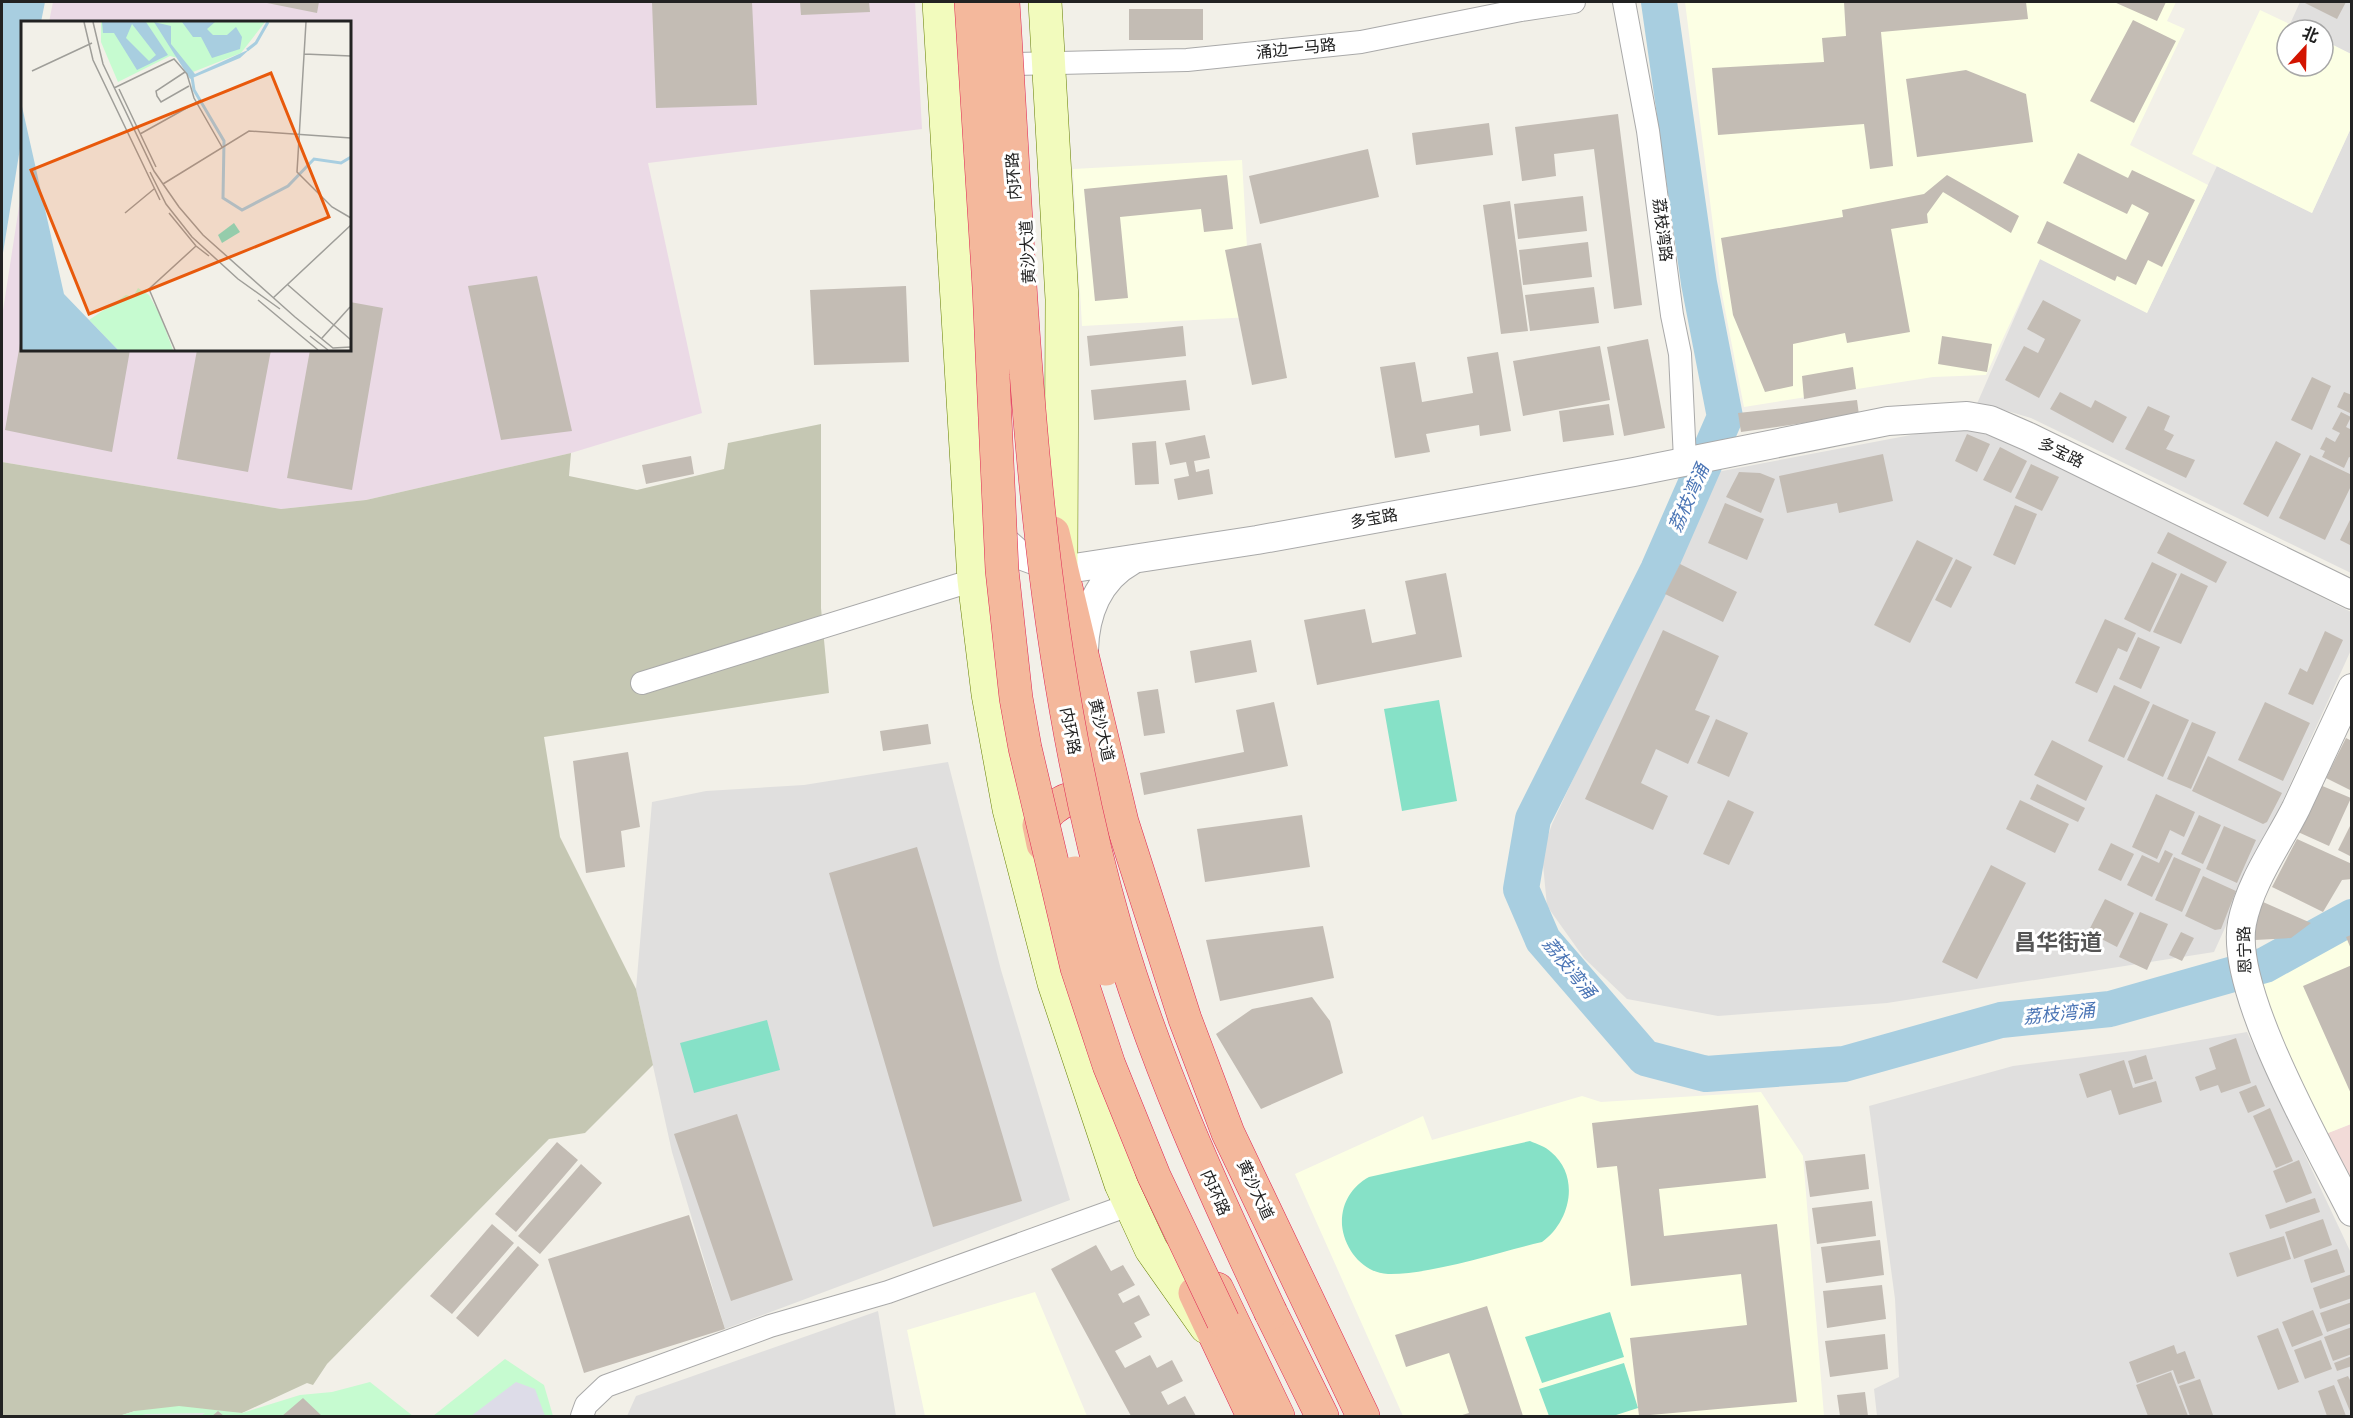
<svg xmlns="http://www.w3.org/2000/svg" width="2353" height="1418" font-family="Signika,'Noto Sans SC',sans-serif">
<rect width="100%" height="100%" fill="#f2f0e8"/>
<path fill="#e0dfde" d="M2300 2H2351V54L2323 40V30H2302L2290 24Z
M2351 128V573L2031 418 1987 405 1976 406 2040 259 2147 313 2217 166 2312 213Z
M1972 430 2021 446 2351 612V650L2214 952 1887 1003 1718 1016 1627 999 1584 958 1547 906 1542 854 1552 824 1717 472 1932 431Z
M948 762 1001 970 1070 1200 725 1329 672 1152 636 989 652 802 706 791 804 785Z
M2247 1032 2351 1253V1416H1877L1874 1389 1899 1377 1895 1299 1869 1106 2013 1066 2148 1049Z
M878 1311 896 1416H627L636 1396Z"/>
<path fill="#f2dbd8" d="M2351 1124V1184L2323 1135Z"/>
<path fill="#ebdae6" d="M53 2H915L922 129 648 163 702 413 571 453 366 500 281 509 2 462V317L22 187V350H350V22H49Z"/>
<path fill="#fcffe4" d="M1685 2H2176L2167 21 2185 29 2130 145 2208 185 2147 313 2040 259 1986 375 1933 377 1744 407 1721 289Z
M2260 10 2302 30H2287V66H2323V40L2351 54V128L2312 213 2192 154Z
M1242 160 1251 317 1082 326 1073 169Z
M2351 929V1124L2323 1135 2255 983Z
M1761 1092 1803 1156 1824 1416H1403L1295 1174 1423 1116 1432 1140 1582 1096 1601 1102Z
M1035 1292 1087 1416H925L907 1330Z"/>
<path fill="#c5c7b3" d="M821 424V608L829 693 544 737 560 837 636 989 653 1065 585 1133 549 1139 327 1364 313 1385 307 1383 242 1413 135 1411 119 1416H2V462L281 509 366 500 571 453 569 476 637 490 724 469 728 443Z"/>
<path fill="#c6fbd0" d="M505 1359 544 1385 553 1416H433Z
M370 1382 413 1416H119L135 1411 179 1406 242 1413 300 1395 332 1392Z"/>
<path fill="#86e1c7" d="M1439 700 1457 801 1402 811 1384 709Z
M767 1020 780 1070 694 1093 680 1043Z
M1530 1141C1537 1144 1546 1147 1551 1152 1581 1177 1570 1222 1542 1242 1499 1252 1430 1275 1388 1274 1363 1273 1344 1249 1342 1225 1341 1204 1351 1187 1369 1177Z
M1610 1312 1624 1357 1542 1383 1525 1337Z
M1624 1363 1638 1408 1613 1416H1549L1539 1389Z"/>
<path fill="#e6e6e6" d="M205 1413 201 1416H138L146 1414Z"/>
<path fill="#dddce8" d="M516 1382 535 1389 545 1416H471Z"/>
<path fill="#a8cee0" d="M2 2H45L41 22H22V136L2 259Z"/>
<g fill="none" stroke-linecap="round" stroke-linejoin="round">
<path stroke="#a8cee0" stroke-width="36" d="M1659 2 1699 283 1725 417 1658 570 1533 819 1521 889 1543 940 1645 1058 1706 1074 1844 1064 2001 1020 2110 1009 2265 965 2352 917"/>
</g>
<path fill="#c3bcb4" d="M262 2H319L317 13Z
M652 2H752L757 105 656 108Z
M800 2H869L870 12 801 15Z
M1844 2H2026L2028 19 1881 32 1893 166 1870 169 1864 124 1718 135 1712 68 1824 62 1822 38 1846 36Z
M2114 2H2166L2157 21Z
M2303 2H2346L2337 19Z
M1129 9H1203V40H1129Z
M2133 20 2176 41 2134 123 2090 101Z
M1966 70 2026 94 2033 142 1917 157 1906 79Z
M1618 114 1642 305 1614 309 1594 149 1554 154 1556 176 1522 181 1515 127Z
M1489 123 1493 155 1416 165 1412 133Z
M1368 149 1379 197 1260 224 1249 176Z
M2078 153 2128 178 2132 170 2195 200 2162 267 2148 260 2136 285 2117 276 2115 281 2037 243 2047 221 2126 260 2149 213 2132 204 2127 214 2063 183Z
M1227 175 1233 229 1204 232 1201 209 1120 217 1128 298 1095 301 1084 189Z
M1947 175 2019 216 2011 233 1943 192 1927 214 1928 223 1891 229 1910 332 1847 343 1845 333 1793 344V386L1765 392 1733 315 1721 238 1843 217 1842 210 1924 194Z
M1583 196 1587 231 1518 239 1514 204Z
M1510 201 1528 331 1501 334 1483 205Z
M1588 242 1592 277 1523 285 1519 250Z
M1261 243 1287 378 1252 385 1225 250Z
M537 276 572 431 501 440 468 286Z
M906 286 909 362 814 365 810 290Z
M1594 287 1599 323 1530 331 1525 295Z
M2043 300 2081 320 2039 398 2005 380 2024 346 2038 353 2045 339 2027 329Z
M350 302 383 308 352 490 287 478 310 350H350Z
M1183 326 1186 356 1090 366 1087 336Z
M1942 336 1992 344 1987 372 1938 364Z
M21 338 22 350H130L112 452 5 430Z
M1648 339 1665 428 1624 436 1607 347Z
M1600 346 1610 400 1523 416 1513 361Z
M197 350H271L248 472 177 459Z
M1498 352 1511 431 1480 436 1479 425 1426 434 1430 452 1395 458 1380 367 1415 362 1422 402 1473 393 1467 357Z
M1853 367 1856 389 1804 399 1802 376Z
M2312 377 2331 386 2312 430 2291 420Z
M1186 380 1190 410 1094 420 1091 390Z
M2060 392 2091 408 2095 400 2127 417 2113 443 2050 409Z
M2344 392 2352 395V414L2337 407Z
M1857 400 1859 415 1741 432 1738 413Z
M1609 404 1614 435 1563 442 1559 411Z
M2148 406 2170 416 2164 430 2174 435 2166 449 2195 460 2186 478 2125 449Z
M2341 412 2351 417 2346 427 2352 430V458L2349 457 2344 468 2322 457 2325 451 2320 449 2326 437 2335 442 2340 433 2332 429Z
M1967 434 1990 444 1977 472 1955 461Z
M1205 435 1210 458 1194 461 1196 472 1209 469 1213 494 1178 500 1174 479 1189 476 1186 462 1170 465 1165 443Z
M1156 441 1159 484 1135 485 1132 443Z
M2276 441 2301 454 2268 517 2243 504Z
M2000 447 2027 461 2011 493 1983 480Z
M1883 454 1893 501 1839 513 1837 503 1787 513 1779 476Z
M2310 455 2352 475V484L2325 540 2279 518Z
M691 456 694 474 646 484 642 465Z
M2031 464 2059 477 2042 511 2015 498Z
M1739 472 1760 473 1775 479 1761 513 1726 497Z
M1725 503 1764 519 1747 560 1708 543Z
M2015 505 2037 514 2015 565 1993 555Z
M2352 516V546L2340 540Z
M2168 532 2227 562 2216 583 2157 553Z
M1917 540 1953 558 1910 643 1874 625Z
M1956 559 1972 567 1951 608 1935 600Z
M2152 562 2177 574 2150 632 2124 619Z
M1680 564 1737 592 1723 622 1665 594Z
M1446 573 1462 657 1317 685 1304 620 1365 609 1372 643 1416 634 1405 581Z
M2181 573 2208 586 2181 644 2153 632Z
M2105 619 2136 633 2127 652 2118 648 2097 693 2075 683Z
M1663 630 1719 656 1695 710 1710 716 1688 764 1656 749 1641 783 1668 796 1653 830 1585 799Z
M2325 631 2343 640 2313 705 2288 694 2300 668 2307 672Z
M2138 637 2160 647 2141 689 2119 679Z
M1251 640 1257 672 1195 683 1190 651Z
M2114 685 2150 702 2124 758 2088 741Z
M1158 689 1165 733 1144 736 1137 692Z
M1274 702 1288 766 1144 795 1140 773 1244 752 1236 710Z
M2265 702 2310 723 2283 781 2238 760Z
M2153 704 2189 720 2163 777 2127 760Z
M1716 719 1748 733 1729 777 1697 763Z
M2192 722 2216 732 2191 789 2167 779Z
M928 724 931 744 883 751 880 731Z
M2346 738 2352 741 2350 790 2326 778Z
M2052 740 2103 766 2086 801 2034 775Z
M628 752 640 827 621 831 625 867 586 873 573 761Z
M2208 756 2282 793 2267 822 2263 824 2192 791Z
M2037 784 2085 808 2078 822 2030 799Z
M2320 785 2351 798 2329 846 2298 832Z
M2156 794 2195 812 2184 837 2170 830 2157 859 2132 847Z
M1728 800 1754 812 1729 865 1703 854Z
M2020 800 2069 824 2055 853 2006 829Z
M1302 815 1310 867 1205 882 1197 829Z
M2199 815 2221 825 2203 864 2181 854Z
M2352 822V857L2338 850Z
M2224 826 2256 840 2237 883 2206 869Z
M2297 839 2352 864V879L2342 880 2323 912 2272 887Z
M2111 843 2134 854 2121 881 2098 870Z
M917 847 1022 1201 933 1227 829 873Z
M2165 850 2173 854 2152 897 2127 885 2142 855 2159 863Z
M2174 857 2201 869 2182 912 2155 900Z
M1991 865 2026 883 1977 979 1942 962Z
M2203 876 2236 891 2221 929 2215 930 2185 916Z
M2105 899 2134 913 2117 947 2088 932Z
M2263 902 2311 923 2291 938 2255 940 2252 924Z
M2140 912 2168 924 2147 970 2119 957Z
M1323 926 1334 978 1220 1001 1206 940Z
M2181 932 2194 938 2182 961 2169 955Z
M2351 935V949L2346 937Z
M2352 965V1096L2303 986Z
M1312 997 1330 1021 1343 1073 1261 1109 1216 1034 1252 1009Z
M2236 1038 2251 1083 2221 1093 2218 1085 2200 1091 2195 1077 2216 1069 2209 1048Z
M2146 1055 2153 1079 2135 1084 2128 1061Z
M2124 1060 2133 1088 2156 1081 2162 1102 2119 1115 2111 1090 2087 1098 2079 1074Z
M2256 1085 2265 1106 2248 1113 2239 1092Z
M1758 1105 1766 1178 1659 1189 1664 1236 1777 1224 1797 1402 1639 1416 1630 1338 1747 1325 1741 1274 1631 1286 1617 1166 1597 1168 1592 1123Z
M2270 1108 2293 1161 2276 1168 2253 1116Z
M737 1114 793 1280 731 1301 674 1134Z
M557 1142 578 1160 516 1232 495 1214Z
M1865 1154 1869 1189 1810 1197 1805 1161Z
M2299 1160 2312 1193 2286 1203 2273 1171Z
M581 1164 602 1183 540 1254 518 1236Z
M2315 1198 2320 1212 2270 1229 2265 1215Z
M1872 1201 1876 1236 1817 1244 1812 1208Z
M689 1215 725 1329 584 1373 548 1259Z
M2323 1219 2332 1245 2294 1259 2285 1232Z
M492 1224 514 1243 452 1314 430 1296Z
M2284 1236 2291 1259 2237 1277 2229 1253Z
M1880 1240 1884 1275 1826 1283 1821 1247Z
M1096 1245 1111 1271 1123 1265 1135 1285 1118 1294 1123 1303 1139 1295 1150 1315 1134 1323 1142 1337 1115 1351 1125 1368 1150 1355 1157 1368 1172 1360 1183 1381 1161 1392 1168 1405 1185 1396 1196 1416H1131L1051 1269Z
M518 1246 539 1265 478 1337 456 1318Z
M2337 1249 2345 1272 2311 1283 2304 1260Z
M2352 1274V1298L2320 1309 2313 1288Z
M1882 1285 1886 1319 1827 1328 1823 1291Z
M2352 1302V1323L2327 1332 2320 1313Z
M1487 1306 1523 1416H1459L1469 1413 1449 1353 1406 1367 1395 1335Z
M2313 1310 2323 1335 2292 1347 2282 1322Z
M2352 1327V1354L2333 1361 2324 1337Z
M2278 1328 2299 1382 2278 1390 2257 1336Z
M1885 1334 1888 1369 1830 1377 1825 1341Z
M2321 1340 2332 1369 2305 1379 2294 1350Z
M2174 1345 2177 1354 2185 1351 2195 1378 2178 1384 2173 1370 2137 1383 2129 1362Z
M2352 1356V1366L2337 1371 2334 1363Z
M2171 1372 2188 1416H2148L2136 1385Z
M2348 1376 2352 1384V1416L2337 1380Z
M2200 1379 2213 1415 2190 1416 2179 1386Z
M2334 1385 2346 1416H2327L2318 1391Z
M1865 1392 1868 1416H1840L1837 1395Z
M303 1398 322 1416H282Z
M218 1411 224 1416H212Z"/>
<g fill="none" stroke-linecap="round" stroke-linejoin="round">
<g stroke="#a9a9a9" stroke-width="24">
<path id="minor" d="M1624 2 1648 131 1672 315 1680 354 1685 460
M1015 64 1187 60 1361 42 1521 10 1574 2
M642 683 974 580
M582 1416 586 1405 606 1386 770 1326 888 1292 1129 1205"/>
</g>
<g stroke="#a9a9a9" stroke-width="30">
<path id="tertiary" d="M996 530 1002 539 1020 555 1061 570 1257 540 1634 472 1888 421 1967 416 1990 420 2029 437 2352 595
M1084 650C1085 614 1098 579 1131 561
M2352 688C2333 728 2315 768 2296 808 2278 844 2250 882 2242 923 2229 991 2320 1148 2352 1212"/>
</g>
<g stroke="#657e03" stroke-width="34">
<path id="secondary" d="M939 2 974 580 988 694 1009 809 1054 983 1121 1184 1151 1249 1206 1327
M1045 2 1062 299 1061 565"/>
</g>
<g stroke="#df2653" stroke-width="34">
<path id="trunk" d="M1053 533 1122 822 1185 1019 1228 1133 1363 1416
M1043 844 1039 825C1057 798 1081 788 1110 807
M1217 1289 1278 1416
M1195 1293 1253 1416
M1271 1313 1322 1416"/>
</g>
<use href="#minor" stroke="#fff" stroke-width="22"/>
<use href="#tertiary" stroke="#fff" stroke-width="28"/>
<use href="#secondary" stroke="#f2fbbd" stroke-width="33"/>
<use href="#trunk" stroke="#f4b89c" stroke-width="33"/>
<g stroke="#df2653" stroke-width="34" stroke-linecap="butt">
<path id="trunk-bridge" d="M971 2 989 287 1002 570 1016 698 1025 748 1077 968 1109 1065 1154 1176 1223 1321
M1003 2C1023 313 1029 628 1116 929 1155 1062 1212 1188 1271 1313
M1075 873 1106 969"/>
</g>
<use href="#trunk-bridge" stroke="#f4b89c" stroke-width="33"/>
</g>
<g text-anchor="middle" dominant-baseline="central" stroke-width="6" stroke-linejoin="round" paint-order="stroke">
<g font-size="16" fill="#222" stroke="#fff">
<text transform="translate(1296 49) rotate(-6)">涌边一马路</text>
<text transform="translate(1014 176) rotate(-94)">内环路</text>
<text transform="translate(1662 230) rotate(83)">荔枝湾路</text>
<text transform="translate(1028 252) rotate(-93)">黄沙大道</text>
<text transform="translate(2061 453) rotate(26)">多宝路</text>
<text transform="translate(1374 519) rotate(-10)">多宝路</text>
<text transform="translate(1101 730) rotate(77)">黄沙大道</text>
<text transform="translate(1070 731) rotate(79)">内环路</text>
<text transform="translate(2245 950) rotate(-92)">恩宁路</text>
<text transform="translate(1255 1190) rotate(65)">黄沙大道</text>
<text transform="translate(1215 1193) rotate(66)">内环路</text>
</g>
<g font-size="18" font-style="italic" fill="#4b75b5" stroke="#fff">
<text transform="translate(1689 498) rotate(-66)">荔枝湾涌</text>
<text transform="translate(1569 968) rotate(51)">荔枝湾涌</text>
<text transform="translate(2059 1014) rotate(-6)">荔枝湾涌</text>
</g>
<g font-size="22" font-weight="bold" fill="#555" stroke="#fff">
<text x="2058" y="942">昌华街道</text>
</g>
</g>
<g transform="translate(21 21)">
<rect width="330" height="330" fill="#f2f0e8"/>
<path d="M80 1H244L220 32 172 51 161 38 149 35 97 61 80 21ZM117 267 128 274 139 294 152 329H97L68 299 105 274 112 276Z" fill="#c6fbd0"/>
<path d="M213 202 219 211 201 222 197 214Z" fill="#86e1c7"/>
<path d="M81 1H125L147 34 116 49 93 12H82ZM111 3 135 34 128 40 105 17ZM133 1 150 5V23L174 53 229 28 219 37 169 58ZM161 1H194L186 8 192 14H206L215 6 221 16 219 28 191 37 180 16H172ZM0 81 43 273 97 329H0Z" fill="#a8cee0" fill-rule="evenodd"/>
<path fill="none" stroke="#a8cee0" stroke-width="3" d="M226 29 235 22 247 1M171 56 173 69 203 120 202 177 221 189 267 165 293 138 320 142 330 136"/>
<path fill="none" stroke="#9f9e99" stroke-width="1.5" d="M63 1 72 39 139 179M72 1 82 43 133 150 158 186 182 214 274 296 312 327 330 326M285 1 276 151 311 186 330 197M283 33 330 35M11 50 71 22M164 51 135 70 136 75 140 81 168 65M93 67 153 38 166 53 173 77 201 126M98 68 135 146M119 113 180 79M129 151 145 183 171 216 217 258 259 288M142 163 228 110 330 117M104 192 133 168M148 192 175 225 188 235M267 264 330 319M252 277 330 204M237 279 297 329M289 315 307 329M301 317 329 286M154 329 128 268 175 225"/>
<path fill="#e8590c" fill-opacity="0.15" stroke="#e8590c" stroke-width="3" d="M250 52 308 196 68 293 10 149Z"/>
<rect width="330" height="330" fill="none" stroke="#222" stroke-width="3"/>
</g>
<rect width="2353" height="1418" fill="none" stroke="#222222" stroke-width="6"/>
<g transform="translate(2305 48) rotate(22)"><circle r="28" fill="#ffffff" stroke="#a7a7a7" stroke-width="1.5"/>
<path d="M0-4.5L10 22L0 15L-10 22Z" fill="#d31400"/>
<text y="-9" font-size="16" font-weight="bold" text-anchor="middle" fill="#222222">北</text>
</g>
</svg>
